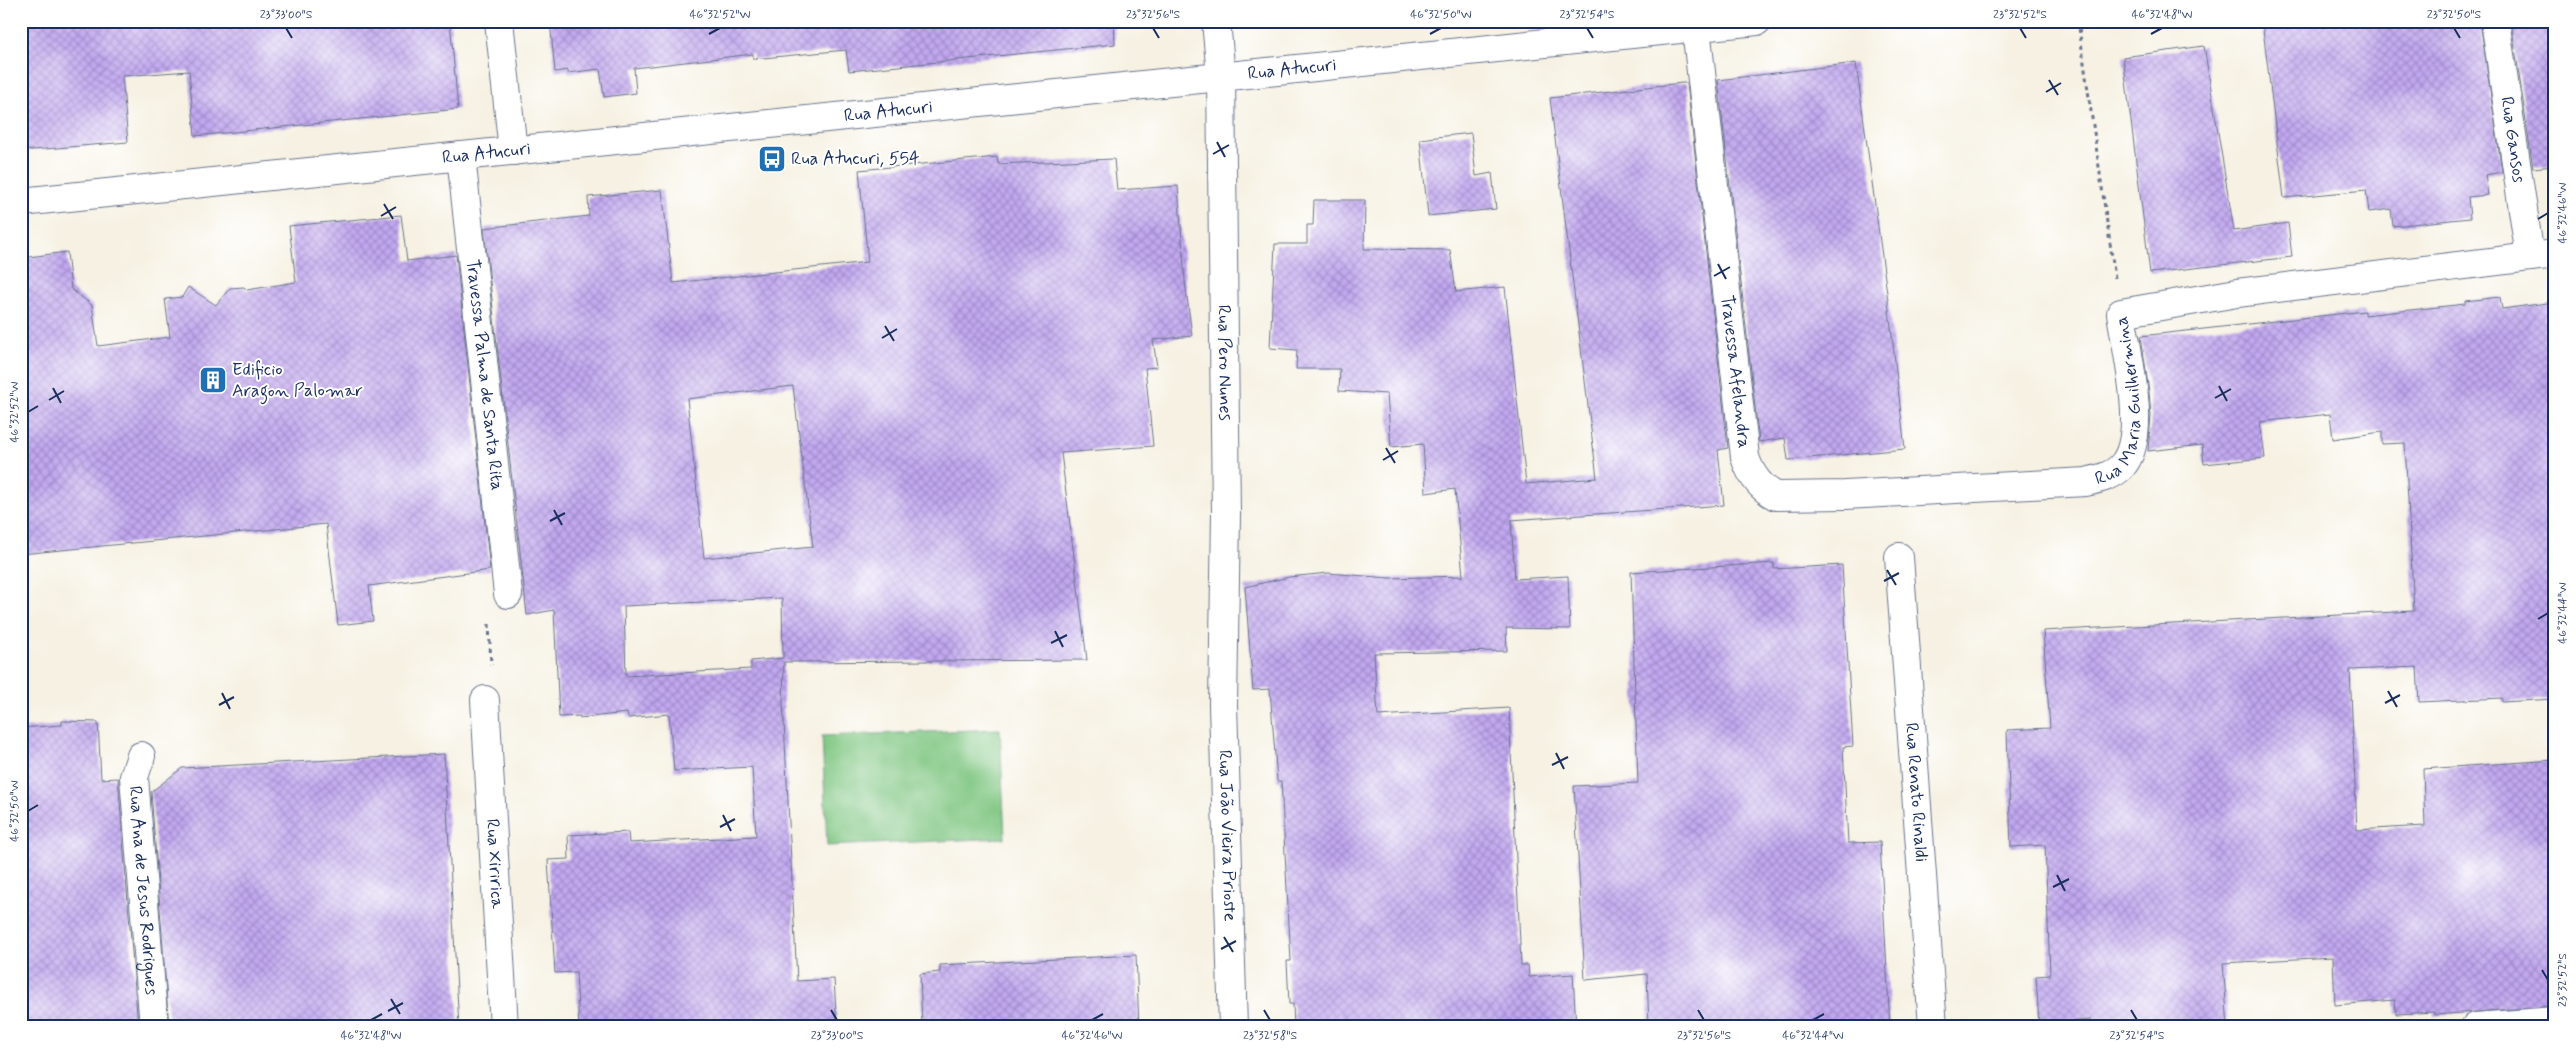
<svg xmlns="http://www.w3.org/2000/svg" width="2576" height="1048" font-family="Mynerve,sans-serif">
<defs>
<pattern id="building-cross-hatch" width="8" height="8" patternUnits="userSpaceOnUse" patternTransform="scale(1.25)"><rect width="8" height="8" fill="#c2a8f0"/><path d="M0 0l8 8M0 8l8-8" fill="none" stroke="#9d89c6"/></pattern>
</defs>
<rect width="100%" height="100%" fill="#fff"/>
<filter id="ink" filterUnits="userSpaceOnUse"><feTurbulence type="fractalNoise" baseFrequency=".02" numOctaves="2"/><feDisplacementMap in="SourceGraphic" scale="10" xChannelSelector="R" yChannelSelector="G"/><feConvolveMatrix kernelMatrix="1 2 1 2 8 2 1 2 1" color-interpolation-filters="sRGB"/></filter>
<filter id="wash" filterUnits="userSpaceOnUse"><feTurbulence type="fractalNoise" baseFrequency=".0096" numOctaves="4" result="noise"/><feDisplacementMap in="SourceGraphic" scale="20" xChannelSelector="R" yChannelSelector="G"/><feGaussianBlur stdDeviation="1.12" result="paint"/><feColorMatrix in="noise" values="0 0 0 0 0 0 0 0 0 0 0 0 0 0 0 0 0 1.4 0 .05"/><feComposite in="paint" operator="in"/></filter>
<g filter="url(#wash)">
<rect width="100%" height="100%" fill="#f6f1e2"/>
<path fill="#7fc681" stroke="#4d7a70" d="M1000 729 1005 838 827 846 822 736Z"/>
<g id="blocks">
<path fill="url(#building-cross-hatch)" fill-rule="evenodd" d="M21 21H450L458 109 195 136 189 71 122 76 128 142 21 151Z
M550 21H1114L1115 44 849 71 846 50 753 59V54L634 68 636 93 604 97 600 69 568 73V70L555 72Z
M2262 21H2480L2502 172 2485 175 2488 195 2468 197 2470 218 2393 226 2391 209 2369 212 2366 190 2284 198Z
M2511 21H2555V166L2533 168Z
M2204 46 2234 231 2288 223 2292 257 2150 273 2123 57Z
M1856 63 1888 301 1905 449 1788 460 1785 438 1759 442 1718 80Z
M1682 83H1687L1728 448 1718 450 1724 505 1511 520 1515 579 1568 576 1570 629 1506 628 1507 651 1374 653 1378 716 1509 708 1521 965H1528L1529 977 1573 974 1576 1027H1294L1293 1004H1289L1287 961H1291L1281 781H1277L1270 689 1253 690 1245 587 1289 577 1328 573 1389 578 1463 576 1455 489 1426 493 1423 444 1391 447 1387 394 1339 391 1340 369H1296L1297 350 1270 348 1275 244H1307V225H1313L1314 200H1365L1364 249 1450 250 1456 292 1505 287 1526 484 1597 478 1550 98Z
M1471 133 1476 176 1492 173 1496 209 1428 216 1420 139Z
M997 157 998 164 1114 159 1117 190 1178 186 1185 281 1192 336 1153 340 1157 367 1145 368 1153 446 1061 453 1087 660 784 662 783 702 797 981 834 979 837 1027H579L576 972 555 973 548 860 569 859 568 835 628 832 629 843 756 836 752 767 674 771 669 714 628 718 627 713 580 718V716L559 717 554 610 527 615 484 228 589 216 588 197 662 190 673 283 868 262 859 170ZM793 386 813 547 704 558 687 399ZM782 598 783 658 751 661V669L626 676 624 606Z
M401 215 407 261 456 255 490 570 369 586 373 621 338 625 326 524 21 554V258L67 252 71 289 92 305 98 346 170 337 165 299 182 297 188 287 216 305 230 288 244 287 247 290 296 282 289 226Z
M2500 297 2502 309 2555 302V434L2551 435 2555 504V699L2502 702V698L2419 702 2417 667 2350 670 2357 830 2425 826 2423 769 2555 760V1006L2434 1015V1012L2396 1014 2395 1000 2335 1005 2333 957 2223 963 2228 1027H2091V1020L2039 1024 2036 976 2050 975 2045 845 2011 847 2007 730 2050 728 2043 631 2414 611 2405 443 2382 444V432L2333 439 2330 414 2260 422 2265 458 2204 464 2202 445 2148 451 2151 416 2149 392 2141 336 2365 311V315L2465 304V301Z
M1774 563V569L1842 565 1853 746 1843 747 1848 843 1880 842 1890 1027H1649L1647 974 1585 980 1574 786 1638 783 1631 572Z
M62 721 98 722 101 779 118 778 138 1027H21V728L62 725Z
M444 754 459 1027H169L151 792 182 768Z
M1136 955 1139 1027H922L920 974 940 972V965Z"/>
</g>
</g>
<g filter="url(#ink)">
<use href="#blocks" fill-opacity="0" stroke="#68738c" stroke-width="1"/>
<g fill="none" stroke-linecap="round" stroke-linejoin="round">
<g stroke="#68738c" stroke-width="30">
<g id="minor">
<path d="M499 21 513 151"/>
<path id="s1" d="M1216 21 1221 76 1226 514 1223 705 1233 1027"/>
<path id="s2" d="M2495 21 2530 257"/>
<path id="s3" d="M1696 28 1745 457C1750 473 1760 488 1776 496L1845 495 2086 482C2098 479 2111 477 2121 467 2150 438 2126 351 2121 313L2237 293 2555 254"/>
<path id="s4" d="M461 156 508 594"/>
<path id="s5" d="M21 202 1757 21"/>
<path id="s6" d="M1899 557 1933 1027"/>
<path id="s7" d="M485 700 504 1027"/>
<path id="s8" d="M141 756 134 777 154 1027"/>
<path d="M2475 1027 2555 1021"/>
</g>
</g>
<path stroke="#68738c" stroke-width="3" stroke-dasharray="4 4" stroke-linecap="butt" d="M2078 21 2115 278
M489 624 491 665"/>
<use href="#minor" stroke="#fff" stroke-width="28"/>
</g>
</g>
<path fill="none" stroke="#1b2f5e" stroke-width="2" d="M286 28 292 38M1153 28 1159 38M1587 28 1593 38M2020 28 2026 38M2454 28 2460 38M709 34 720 28M1430 34 1441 28M2151 34 2162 28M2049 80 2058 95M2046 92 2061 83M1217 142 1225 157M1213 154 1229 145M384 204 393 219M381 216 396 207M2538 219 2548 213M1718 264 1726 279M1714 276 1730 267M885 326 894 341M882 338 897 329M2219 386 2227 401M53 388 61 403M2215 398 2231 389M49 400 64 391M28 412 38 406M1386 448 1395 463M1383 460 1398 451M554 510 562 525M550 521 565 513M1887 570 1896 585M1884 581 1899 573M2538 619 2548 613M1055 631 1063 647M1051 643 1067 635M2388 691 2397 707M222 693 230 709M2385 703 2400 695M219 705 234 697M1556 753 1564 769M1552 765 1568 757M28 811 38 805M723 815 731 831M720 827 735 819M2057 875 2065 891M2053 887 2069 879M1224 937 1233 952M1221 949 1236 941M2542 970 2548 980M391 999 400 1014M831 1010 837 1020M1264 1010 1270 1020M1698 1010 1704 1020M2131 1010 2137 1020M388 1011 403 1003M371 1020 382 1014M1092 1020 1103 1014M1813 1020 1824 1014"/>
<defs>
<g id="bus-square" transform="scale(1.4375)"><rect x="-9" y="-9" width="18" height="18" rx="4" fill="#1f6fb2" stroke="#fff"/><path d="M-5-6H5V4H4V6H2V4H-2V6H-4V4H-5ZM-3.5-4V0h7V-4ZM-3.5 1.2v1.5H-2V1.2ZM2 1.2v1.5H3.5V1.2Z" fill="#fff"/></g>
<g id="building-square" transform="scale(1.4375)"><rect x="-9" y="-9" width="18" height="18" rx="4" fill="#1f6fb2" stroke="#fff"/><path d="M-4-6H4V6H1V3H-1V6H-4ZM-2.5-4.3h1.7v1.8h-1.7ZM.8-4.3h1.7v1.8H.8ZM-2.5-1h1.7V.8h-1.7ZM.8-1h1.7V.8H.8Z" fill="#fff"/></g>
</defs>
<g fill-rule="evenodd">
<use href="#bus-square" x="772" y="159"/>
<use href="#building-square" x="213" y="380"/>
</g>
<g text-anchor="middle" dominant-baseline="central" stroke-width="4" stroke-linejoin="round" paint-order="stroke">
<g font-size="18" fill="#1b2f5e" stroke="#fff">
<text stroke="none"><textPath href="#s5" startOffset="1278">Rua Atucuri</textPath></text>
<text stroke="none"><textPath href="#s5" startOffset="872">Rua Atucuri</textPath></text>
<text stroke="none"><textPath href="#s2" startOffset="120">Rua Gansos</textPath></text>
<text stroke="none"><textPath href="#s5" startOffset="468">Rua Atucuri</textPath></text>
<text stroke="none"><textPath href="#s1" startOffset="342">Rua Pero Nunes</textPath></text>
<text stroke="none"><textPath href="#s3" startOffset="346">Travessa Afelandra</textPath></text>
<text stroke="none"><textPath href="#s4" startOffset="220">Travessa Palma de Santa Rita</textPath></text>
<text stroke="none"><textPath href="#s3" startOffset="895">Rua Maria Guilhermina</textPath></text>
<text stroke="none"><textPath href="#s6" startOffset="236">Rua Renato Rinaldi</textPath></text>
<text stroke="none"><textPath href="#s1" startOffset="815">Rua João Vieira Prioste</textPath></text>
<text stroke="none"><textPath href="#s7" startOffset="164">Rua Xiririca</textPath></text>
<text stroke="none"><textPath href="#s8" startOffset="136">Rua Ana de Jesus Rodrigues</textPath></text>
</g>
<g font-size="18" fill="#1b2f5e" stroke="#fff" text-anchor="start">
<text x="791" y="159">Rua Atucuri, 554</text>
<text x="232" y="370">Edificio<tspan x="232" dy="21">Aragon Palomar</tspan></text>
</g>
</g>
<rect width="2576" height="1048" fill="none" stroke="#fff" stroke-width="55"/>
<rect x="28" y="28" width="2520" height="992" fill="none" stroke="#1b2f5e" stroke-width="2"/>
<g font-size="12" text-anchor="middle" fill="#1b2f5e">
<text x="286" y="18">23°33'00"S</text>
<text x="720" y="18">46°32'52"W</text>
<text x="1153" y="18">23°32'56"S</text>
<text x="1441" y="18">46°32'50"W</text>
<text x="1587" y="18">23°32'54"S</text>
<text x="2020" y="18">23°32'52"S</text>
<text x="2162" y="18">46°32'48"W</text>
<text x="2454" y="18">23°32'50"S</text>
<text transform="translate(2562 213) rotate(-90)" y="4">46°32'46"W</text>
<text transform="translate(14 412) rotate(-90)" y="4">46°32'52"W</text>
<text transform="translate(2562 613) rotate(-90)" y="4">46°32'44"W</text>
<text transform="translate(14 811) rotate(-90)" y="4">46°32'50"W</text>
<text transform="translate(2562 980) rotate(-90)" y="4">23°32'52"S</text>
<text x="371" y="1039">46°32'48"W</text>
<text x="837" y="1039">23°33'00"S</text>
<text x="1092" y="1039">46°32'46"W</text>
<text x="1270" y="1039">23°32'58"S</text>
<text x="1704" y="1039">23°32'56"S</text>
<text x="1813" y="1039">46°32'44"W</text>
<text x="2137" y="1039">23°32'54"S</text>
</g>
</svg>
